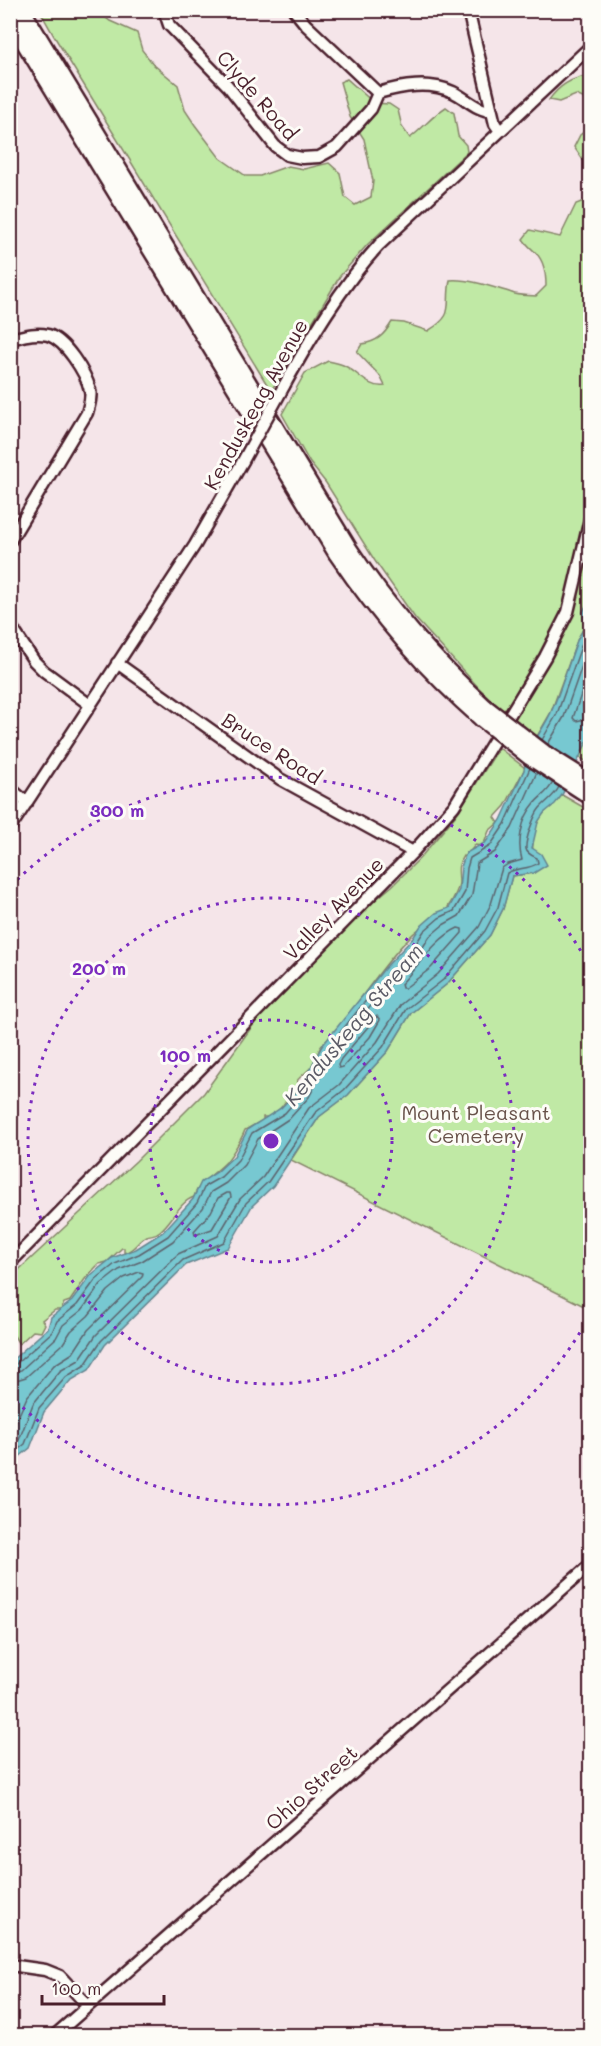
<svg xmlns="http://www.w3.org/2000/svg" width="601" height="2046" font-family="Mali,sans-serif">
<rect width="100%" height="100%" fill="#f5e5e9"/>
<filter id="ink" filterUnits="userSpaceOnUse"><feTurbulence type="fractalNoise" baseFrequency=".0167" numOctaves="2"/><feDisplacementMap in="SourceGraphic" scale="12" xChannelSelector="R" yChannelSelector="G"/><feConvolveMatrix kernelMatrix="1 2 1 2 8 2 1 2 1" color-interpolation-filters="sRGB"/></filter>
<g filter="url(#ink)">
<path fill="#c0e9a5" stroke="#858468" stroke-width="1.5" d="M40 11H97L110 21 137 33 142 50 154 65 178 85 185 110 195 125 220 158 246 176H260L288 166 304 169 329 163 340 173 345 197 355 205 371 197 373 181 364 139 350 117 340 82 347 79 374 103 389 104 398 110 402 127 410 138C423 128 432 116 446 107L454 113 458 136 466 145 467 152 367 245 340 276 271 391 54 36Z
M587 76 590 78V109L583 98 576 95 559 102 549 100C558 87 571 78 587 76Z
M586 130 590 135V170L574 147 580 135Z
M590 182V598L583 612 584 628 578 638 551 712 536 738 504 712 479 688 415 618 375 561 326 483 310 463 282 414 305 373 328 361C333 362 338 363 343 365 358 371 367 389 385 386L380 376 357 352 362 344C377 342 384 335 392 322L404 323 428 331C456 314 445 308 450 280 467 278 495 288 512 293 519 296 528 295 536 296L546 286C546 275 545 262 536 253 531 248 527 245 523 239L530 230 560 237 576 204 587 200Z
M590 735V764L579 757Z
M499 748 525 768 505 806 495 817 499 823 498 825 497 824 489 831 483 846 475 845 465 858 463 856C456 866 459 873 459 883 458 891 452 901 448 907L450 910 422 928C407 931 351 1012 339 1028 333 1035 325 1041 320 1048 317 1054 316 1060 313 1065 308 1072 301 1075 297 1081L299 1084 303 1082 302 1086 297 1088 295 1092 289 1097 288 1102H285C281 1109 276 1112 269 1117H263V1120L245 1130C242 1138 232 1155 226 1162 216 1173 198 1182 194 1197 179 1202 172 1222 160 1231 155 1236 151 1234 147 1236 137 1241 135 1250 124 1253V1248H122L107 1262 99 1264 95 1268 85 1279 70 1301 64 1303 61 1310H55L42 1320 45 1324 41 1332 33 1331 19 1344 11 1331V1277L136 1161 204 1093 261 1014 299 972 362 911 392 886 421 857 456 815Z
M562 795 590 811V1309L291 1160 319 1117 348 1095 388 1051 411 1013 447 984 490 935 503 909 512 876 534 873C532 854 530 827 545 812 551 806 557 802 562 795Z"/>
<path fill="#77c8d1" stroke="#65848f" stroke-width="1.5" d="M590 598V735L562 795 555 804 544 813 538 822 532 848 541 854 547 865 534 873 512 876 503 909 490 935 447 984 411 1013 388 1051 348 1095 319 1117 273 1186 252 1206 228 1248 186 1265 105 1345 89 1370 70 1381 44 1412 30 1448 13 1462H11V1361L48 1328 51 1317 72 1301 91 1275 112 1258 136 1249 163 1232 193 1199 201 1182 217 1172 234 1156 248 1129 281 1108 300 1088 322 1046 384 969 413 938 420 927 436 913 449 908 459 890 461 867 466 853 486 842 501 820 524 770C526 747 544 730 552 710 562 687 569 662 578 638L584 628 583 612Z"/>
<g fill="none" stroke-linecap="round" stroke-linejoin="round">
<path stroke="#5c636d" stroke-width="1.5" d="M590 668 573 718 576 721 590 718
M542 740 557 714 583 641 590 629V611
M548 744 564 717 590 643
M458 928 462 929V933L431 968 405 988H402L401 984C418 966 436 938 458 928Z
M377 1016 380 1020 370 1037 343 1067 339 1068 338 1065 341 1059Z
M227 1193H230L231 1197 212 1229 195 1235 194 1231 211 1212 218 1198Z
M10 1365 16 1364 52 1332 57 1321 77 1305 96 1279 115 1264 139 1254 168 1236 197 1203 205 1186 221 1177 238 1160 252 1133 285 1113 304 1091 327 1049 368 998 417 942 424 931 439 918 454 911 465 892 467 868 470 858 490 846 505 824 530 768
M10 1372 21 1370 56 1338 63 1325 82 1310 101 1284 119 1270 142 1261 173 1241 203 1208 211 1192 226 1183 244 1165 258 1139 290 1118 309 1097 333 1053 374 1002 423 947 430 936 443 925 459 916 472 895 477 863 495 852 512 828 537 772
M10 1382 26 1377 62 1345 71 1331 88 1316 108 1291 124 1278 139 1272 143 1273 142 1277 88 1330 73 1353 54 1365 27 1397 10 1435
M10 1447 19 1440 33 1404 60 1371 79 1360 96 1335 178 1254 218 1236 240 1199 263 1177 309 1108 339 1085 377 1042 401 1004 438 974 479 927 491 904 502 868 508 864 522 860C517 843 521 819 534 804 540 796 548 793 553 782
M10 1456 25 1444 39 1408 66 1377 85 1365 101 1341 183 1260 224 1242 246 1203 268 1182 315 1113 344 1090 383 1047 406 1009 443 980 485 931 498 907 507 873C517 867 529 870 538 863L537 858C533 856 527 854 526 849 525 840 534 815 540 808 547 800 554 797 559 787"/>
<g stroke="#4a1f2b" stroke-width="15">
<path id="minor" d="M164 10 169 25 228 86 275 146 287 155 302 158 319 157 337 147 371 109 378 93
M294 10 306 25 378 93
M468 10 495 124 500 131
M378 93C402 86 429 81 453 92 466 98 477 111 492 111
M10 339C23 336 35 332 48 335 65 340 86 373 90 390 92 398 89 405 87 413L10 541
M284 386C312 336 340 288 379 245L590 47
M10 625 34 661 44 671 90 705
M117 663 280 779 413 852
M10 788 27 803
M10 828 195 545 243 461
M10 1263 413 852 454 806 545 657 568 612 590 519
M10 1965 45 1970 60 1976 88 2006
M54 2036 590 1565"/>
</g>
<g stroke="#4a1f2b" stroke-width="20">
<path id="highway" d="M22 10 349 549C388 608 433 660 486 708
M10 19 337 554C379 616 426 670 482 719"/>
</g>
<use href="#minor" stroke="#fdfcf7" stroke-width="10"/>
<use href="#highway" stroke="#fdfcf7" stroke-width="15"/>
<g stroke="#4a1f2b" stroke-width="15" stroke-linecap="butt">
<path id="minor-bridge" d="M243 461 284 386"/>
</g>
<g stroke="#4a1f2b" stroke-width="20" stroke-linecap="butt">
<path id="highway-bridge" d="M486 708 544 753 590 782
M482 719 530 757 590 796"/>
</g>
<use href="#minor-bridge" stroke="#fdfcf7" stroke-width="10"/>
<use href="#highway-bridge" stroke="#fdfcf7" stroke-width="15"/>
</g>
</g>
<g fill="none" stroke="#7b2cbf" stroke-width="3" stroke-dasharray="3 6">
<circle cx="271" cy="1141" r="121"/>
<circle cx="271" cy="1141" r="243"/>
<path d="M589 1317A364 364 0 0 1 11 1396M11 886A364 364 0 0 1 589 965"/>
</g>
<g text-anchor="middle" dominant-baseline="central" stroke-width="6" stroke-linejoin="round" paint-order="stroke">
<g font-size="20" fill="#4a1f2b" stroke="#fdfcf7">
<text transform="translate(258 95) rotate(49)">Clyde Road</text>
<text transform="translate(255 404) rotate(-61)">Kenduskeag Avenue</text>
<text transform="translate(272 748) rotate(33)">Bruce Road</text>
<text transform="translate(333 908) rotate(-46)">Valley Avenue</text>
<text transform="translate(311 1787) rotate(-42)">Ohio Street</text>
</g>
<g font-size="20" fill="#68524a" stroke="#fdfcf7">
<text x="476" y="1112">Mount Pleasant<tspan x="476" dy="23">Cemetery</tspan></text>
</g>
<g font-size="21" font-style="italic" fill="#5a5a65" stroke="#fdfcf7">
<text transform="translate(353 1024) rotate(-50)">Kenduskeag Stream</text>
</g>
</g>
<circle cx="271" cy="1141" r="9" fill="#7b2cbf" stroke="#fdfcf7" stroke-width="3"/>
<g font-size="18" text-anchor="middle" font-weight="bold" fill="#7b2cbf" stroke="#fdfcf7" stroke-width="6" stroke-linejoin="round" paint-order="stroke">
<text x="117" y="817">300 m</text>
<text x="99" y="975">200 m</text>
<text x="185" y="1062">100 m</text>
</g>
<rect width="601" height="2046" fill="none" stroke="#fdfcf7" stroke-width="36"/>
<rect x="18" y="18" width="565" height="2010" fill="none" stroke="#4a1f2b" stroke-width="2" filter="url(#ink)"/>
<path d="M42 1995v9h122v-9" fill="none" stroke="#4a1f2b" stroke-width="3"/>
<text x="51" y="1995" font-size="18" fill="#4a1f2b" stroke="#fdfcf7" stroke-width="4.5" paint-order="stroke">100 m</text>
</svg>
